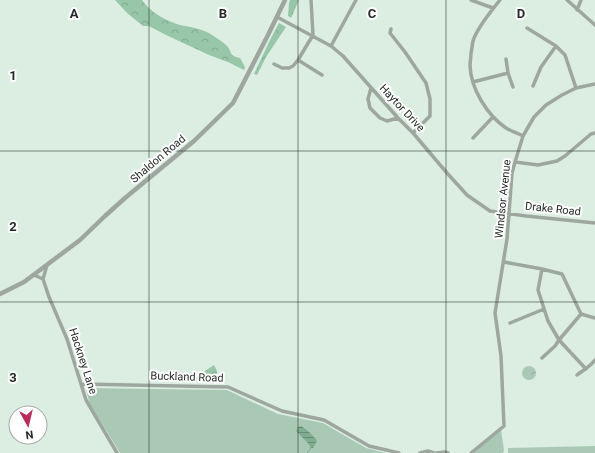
<svg xmlns="http://www.w3.org/2000/svg" width="595" height="453" font-family="Roboto,sans-serif">
<defs>
<pattern id="forest-crowns" width="20" height="18" patternUnits="userSpaceOnUse"><rect width="20" height="18" fill="#97c6a8"/><path d="M2 6a3 3 0 1 1 6 0M12 15a3 3 0 1 1 6 0" fill="none" stroke="#82aa91"/></pattern>
<pattern id="park-crowns" width="20" height="18" patternUnits="userSpaceOnUse"><rect width="20" height="18" fill="#aac9b5"/><path d="M2 6a3 3 0 1 1 6 0M12 15a3 3 0 1 1 6 0" fill="none" stroke="#92ad9c"/></pattern>
<pattern id="water-rules" width="6" height="5" patternUnits="userSpaceOnUse"><rect width="6" height="5" fill="#7fad90"/><path d="M0 2.5h6" fill="none" stroke="#688d76"/></pattern>
</defs>
<rect width="100%" height="100%" fill="#dbeee1"/>
<path fill="#aac9b5" d="M86 388 227 390 278 414 323 423 366 448 386 453H120L89 402Z
M501 430 504 450 503 453H472Z
M595 446V453H508V448Z"/>
<path fill="url(#forest-crowns)" d="M115 0H142C150 12 166 21 180 25 190 27 204 29 212 35 217 38 223 42 227 46 233 53 228 55 240 58L245 67 244 70 228 62 209 55 166 35 149 26H143L127 13Z
M290 0H299L291 18 288 16 289 3Z
M279 23 286 27 266 57 257 75 254 74 270 40Z
M214 365 217 371 216 382 185 381 193 379Z"/>
<path fill="url(#park-crowns)" d="M522 373a7 7 0 1 1 14 0a7 7 0 1 1-14 0Z"/>
<path fill="url(#water-rules)" d="M301 426 307 430 316 439 317 441 313 448H311L307 442 296 431 298 427Z"/>
<g fill="none" stroke-linecap="round" stroke-linejoin="round">
<path stroke="#7fad90" stroke-width="1" d="M307 453 311 448"/>
<path stroke="#9ea6a0" stroke-width="3.5" d="M471 0 493 8
M500 0C491 11 477 28 473 41 472 45 472 50 471 53 471 57 470 62 470 66 471 89 487 115 506 128 511 131 517 133 523 136
M567 0 595 25
M577 10 581 0
M277 17 331 46 343 56 398 118 413 133 447 173 467 195 490 211 526 216 595 223
M527 28 556 46 565 55 576 88
M391 29 390 33 405 52 426 83 430 99V116L413 133
M331 46 356 0
M506 59 508 73 513 87
M298 60 322 75
M274 64 282 68H289L293 66 298 60 313 35 311 0
M473 82 508 73
M533 86 541 67 556 46
M371 88 368 99 370 108 380 118 387 121 398 118
M473 138 493 117
M515 162 538 165 557 161 565 156 591 134 595 133
M504 262 542 269 562 274 581 314 595 318
M542 269 538 290 548 321 559 340 586 369
M34 275 43 279 49 297 67 339 86 400 117 453
M43 279 47 265
M510 323 544 309
M542 358 555 346 559 340 581 314
M577 375C583 370 590 367 595 360
M81 384 228 387 282 411 324 420 369 446 399 453
M420 453 428 451 434 453
M436 453 445 452 448 453
M471 453 504 426 501 356 495 313 507 239 512 173 515 162 523 136 534 117 546 105 562 95 576 88 595 84"/>
<path stroke="#9ea6a0" stroke-width="4.5" d="M0 294 24 282 80 240 105 216 125 198 194 141 233 103 268 35 285 0"/>
</g>
<path fill="none" stroke="#242b27" stroke-width="1" stroke-opacity="0.55" d="M149 0V453M298 0V453M446 0V453M0 151H595M0 302H595"/>
<g text-anchor="middle" dominant-baseline="central" stroke-width="4" stroke-linejoin="round" paint-order="stroke">
<g font-size="11" fill="#242b27" stroke="#fff">
<text transform="translate(402 108) rotate(47)">Haytor Drive</text>
<text transform="translate(158 159) rotate(-40)">Shaldon Road</text>
<text transform="translate(503 199) rotate(-84)">Windsor Avenue</text>
<text transform="translate(553 209) rotate(6)">Drake Road</text>
<text transform="translate(83 361) rotate(72)">Hackney Lane</text>
<text transform="translate(187 377) rotate(2)">Buckland Road</text>
</g>
</g>
<g font-size="13" text-anchor="middle" font-weight="bold" fill="#242b27" stroke="#fff" stroke-width="4" stroke-linejoin="round" paint-order="stroke">
<text x="74" y="18">A</text>
<text x="223" y="18">B</text>
<text x="372" y="18">C</text>
<text x="521" y="18">D</text>
<text x="13" y="80">1</text>
<text x="13" y="231">2</text>
<text x="13" y="382">3</text>
</g>
<g transform="translate(28 425) rotate(172)"><circle r="19" fill="#ffffff" stroke="#a7aaa9"/>
<path d="M0-3L7 15L0 10L-7 15Z" fill="#b92b5a"/>
<text y="-6" font-size="11" font-weight="bold" text-anchor="middle" fill="#242b27">N</text>
</g>
</svg>
